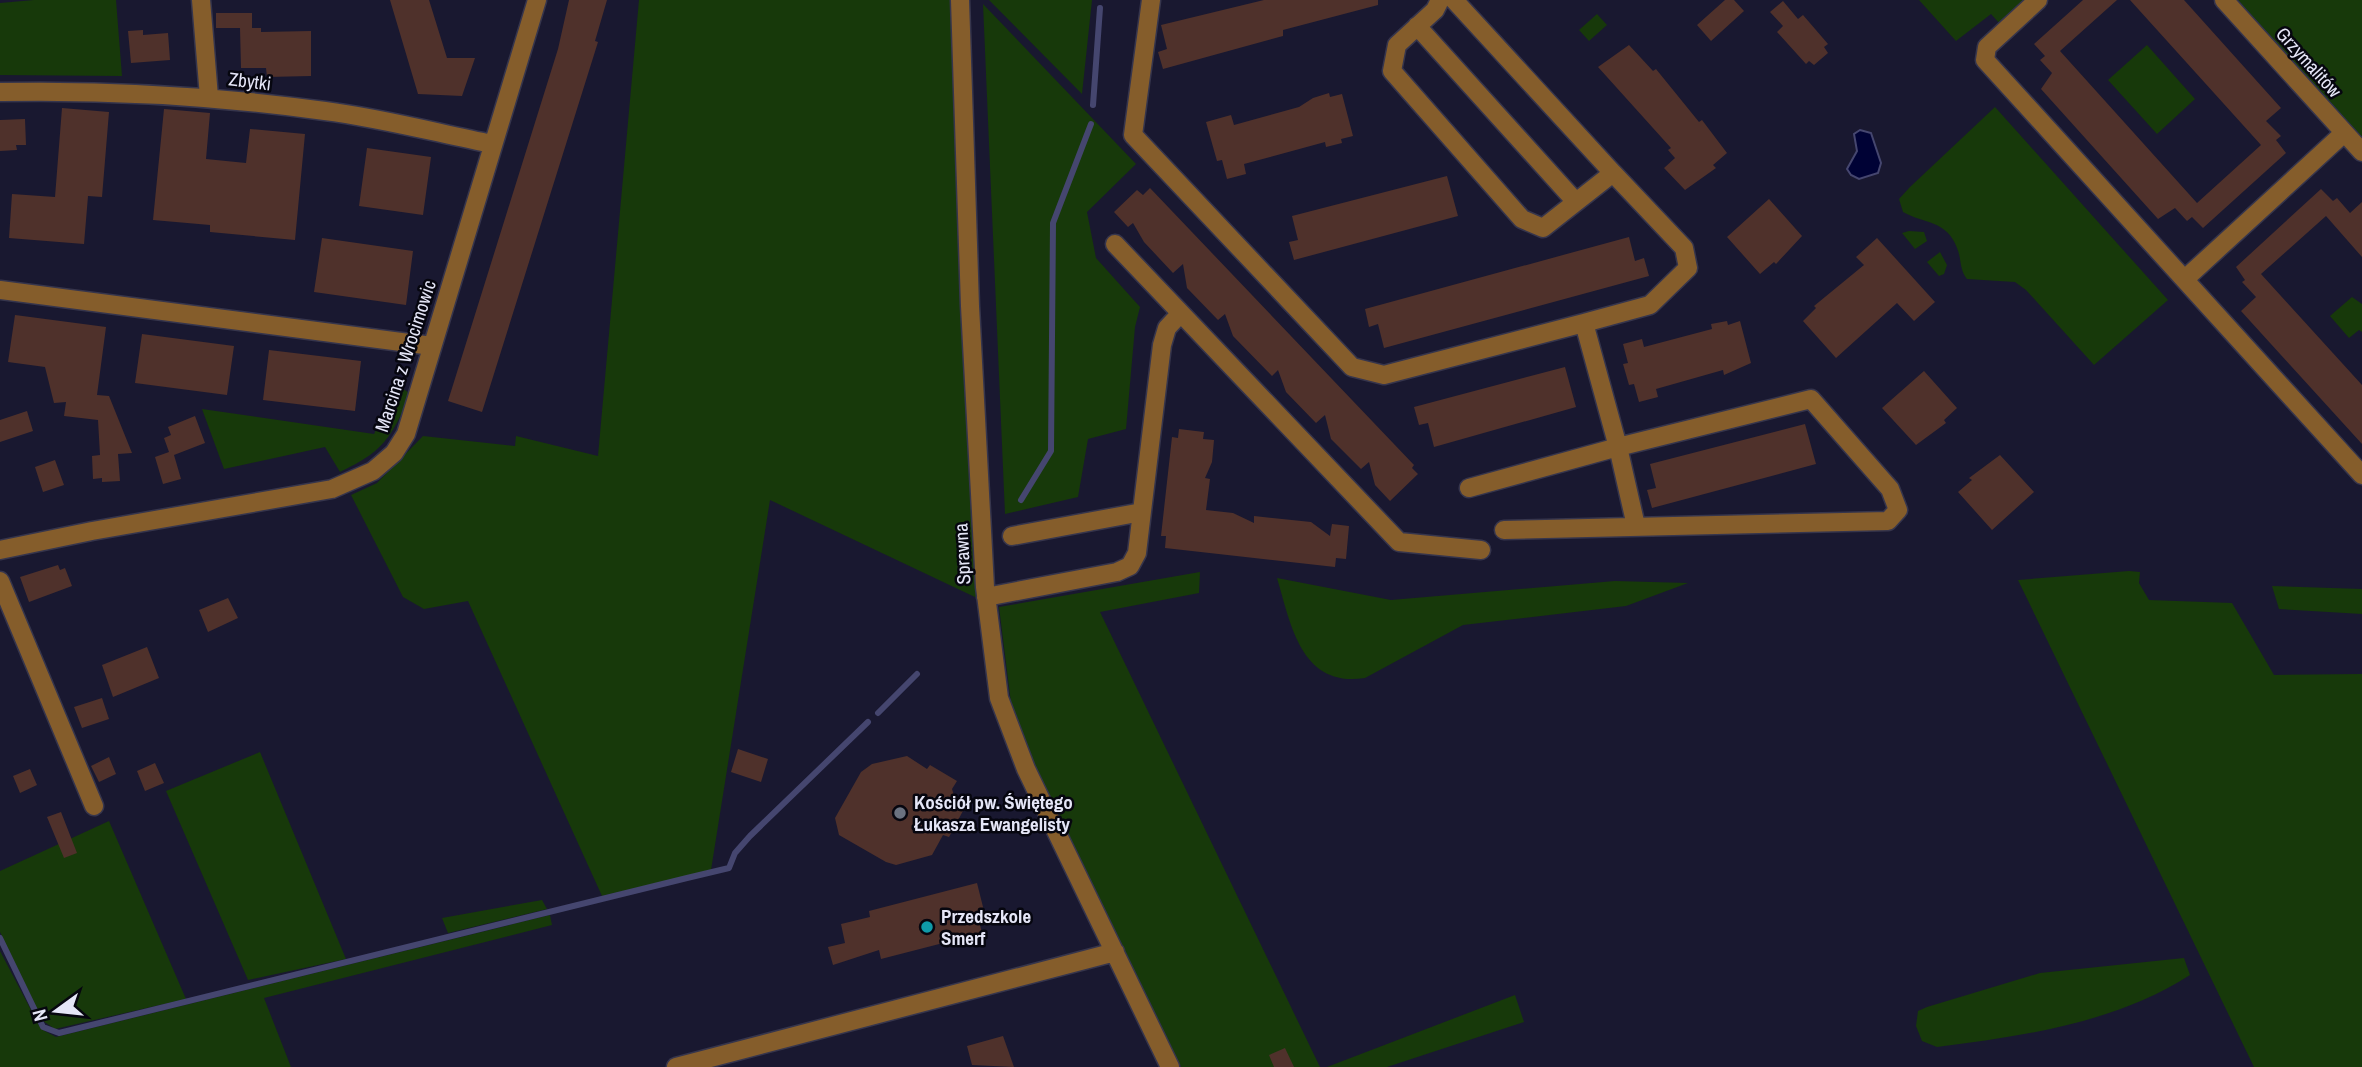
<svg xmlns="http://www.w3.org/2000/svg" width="2362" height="1067" font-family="'Archivo Narrow',sans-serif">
<rect width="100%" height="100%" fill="#191830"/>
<path fill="#17390a" d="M34 0H116L122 76 0 75V3Z
M639 0H951L977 598 770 500 711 870 602 896 468 601 424 609 403 597 351 495 377 483 423 436 515 446 516 436 598 456Z
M989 0H1092L1082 94Z
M1919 0H2026L2000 24 1991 14 1956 41Z
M2238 0H2362V137Z
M983 4 1136 164 1087 212 1096 258 1140 307 1135 327 1126 429 1088 439 1078 497 1005 514Z
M1597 14 1607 25 1589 41 1579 30Z
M2147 45 2195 99 2157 134 2108 80Z
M1995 107 2168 300 2094 365 2026 290 2015 282 1967 279C1959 269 1962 260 1957 248 1947 220 1924 224 1903 212L1899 199 1910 187Z
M1909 231 1924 232 1927 241 1915 249 1902 233Z
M1940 252 1947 265 1944 274 1939 276 1927 262Z
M2352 297 2362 304V332L2359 330 2349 338 2330 316Z
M397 385 411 394C390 438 386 450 340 472L325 447 224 469 202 409 374 434Z
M2129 571 2140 572 2139 583 2149 600 2232 603 2274 675 2362 674V1067H2254L2018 580Z
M1200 572 1199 593 1100 612 1320 1067H1181L1036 769 1011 703 999 607Z
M1277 578 1391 600 1615 581 1688 583 1626 606 1463 625 1365 678C1301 688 1291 625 1277 578Z
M2272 586 2362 589V614L2279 609Z
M260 752 346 959 248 980 166 791Z
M109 821 186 999 55 1029 43 1021 0 932V871Z
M542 900 547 909 448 933 442 918Z
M550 915 552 925 264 998 291 1067H0V951L41 1029 56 1037Z
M2184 958 2190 975C2115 1023 2024 1036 1937 1047L1922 1041 1916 1026 1918 1011 1927 1007 2040 973Z
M1515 995 1524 1022 1387 1067H1327Z"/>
<path fill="#000235" stroke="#45466f" stroke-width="2" d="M1860 130 1871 133 1881 163 1878 173 1859 179 1851 175 1847 169 1857 151 1854 134Z"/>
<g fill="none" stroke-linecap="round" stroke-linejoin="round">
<path stroke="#45466f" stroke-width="6" d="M1093 105 1100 8
M1021 500 1051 451 1053 223 1091 124
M878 713 917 674
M0 938 43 1027 59 1033 687 878 729 868 735 853 750 836 868 722"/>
</g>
<path fill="#4f312b" d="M390 0H429L447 58H475L462 96 418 94Z
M569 0H607L595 41 598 42 482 412 448 401 558 49Z
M1264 0H1378V5L1283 30V36L1163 69 1158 52 1167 49 1161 25Z
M1725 0H1734L1744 11 1711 41 1697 25Z
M2083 0H2117L2060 51 2197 203 2261 145 2130 0H2184L2281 108 2266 121 2281 136 2276 140 2286 153 2203 228 2192 217 2187 221 2175 208 2158 219 2041 89 2052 73 2040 60 2045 56 2034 44Z
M1783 1 1798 19 1803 15 1828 44 1824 47 1828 53 1814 65 1809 61 1806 64 1777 32 1783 26 1770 12Z
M216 13H252V28H216Z
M240 28H261V32L311 31V76L267 77 266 68H241Z
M143 30V35L168 33 170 60 131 63 128 31Z
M1629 45 1653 71 1656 69 1699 122 1702 120 1727 153 1713 165 1716 168 1685 190 1664 168 1675 158 1668 150 1671 148 1598 67Z
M1329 93 1330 97 1342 94 1353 136 1341 139 1342 143 1326 147 1325 142 1244 164 1246 174 1227 179 1222 160 1217 161 1206 122 1231 115 1234 125 1299 107 1313 98Z
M62 108 109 112 102 197 88 196 84 244 9 238 12 194 55 197Z
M164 109 210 113 206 159 246 163 250 129 305 134 295 240 210 232V225L153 220Z
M25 119 26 145H16L17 150 0 151V120Z
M367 148 431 157 423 215 359 206Z
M1447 176 1458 216 1294 260 1289 242 1298 240 1292 216Z
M1150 188 1414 465 1412 468 1418 474 1390 501 1375 485 1369 462 1361 469 1331 439 1325 415 1316 423 1286 392 1278 370 1272 376 1233 336 1225 314 1218 320 1187 288 1183 264 1173 273 1144 242 1133 223 1128 227 1114 212 1137 190 1143 195Z
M2321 189 2333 201 2337 198 2350 213 2362 202V257L2326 216 2261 274 2362 385V444L2241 311 2256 297 2242 282 2245 280 2236 267Z
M1769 199 1802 236 1776 264 1774 262 1760 274 1727 237Z
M1629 237 1635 261 1644 258 1649 276 1384 348 1378 324 1369 327 1365 309Z
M322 238 413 251 406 305 314 292Z
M1877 238 1935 302 1914 321 1897 303 1836 358 1803 321 1816 308 1814 306 1864 265 1856 257Z
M15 315 106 327 97 395 109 396 132 453 118 454 120 481 102 482V478L93 479 92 456 100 455 98 420 64 416 66 402 54 403 45 367 8 362Z
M1727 321 1728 325 1740 321 1751 363 1724 375 1723 370 1656 389 1658 397 1639 402 1634 384 1629 385 1623 364 1628 363 1623 344 1642 339 1644 347 1712 329 1711 324Z
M142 334 234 346 227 395 135 383Z
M269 350 361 361 355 411 263 400Z
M1565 367 1576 407 1434 447 1428 423 1419 425 1414 407Z
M1924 371 1957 408 1944 420 1946 423 1916 445 1882 408Z
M27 411 33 431 0 442V420Z
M195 416 205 443 174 455 181 479 163 484 155 457 169 452 164 438 171 435 168 427Z
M1805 424 1816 464 1652 508 1647 490 1656 488 1650 464Z
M1179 429 1204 432 1203 439 1214 440 1212 462 1205 478 1210 479 1206 510 1233 513 1254 523V516L1311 522 1330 536 1332 524 1349 526 1346 559 1336 558 1335 567 1165 548 1166 536H1161L1172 437 1178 438Z
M2000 455 2034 492 1992 530 1958 492 1972 480 1969 478Z
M55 460 64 485 43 492 35 467Z
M58 565 60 570 65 568 72 586 29 602 20 577Z
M228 598 238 618 208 632 199 610Z
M147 647 159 678 113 697 102 665Z
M102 698 109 719 82 728 74 707Z
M738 749 768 759 761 782 731 772Z
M907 756 927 769 930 765 957 781 952 789 957 805 964 809 949 837 943 835 932 855 896 865 886 862 839 835 835 818 861 772 872 764Z
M109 757 116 774 99 782 91 766Z
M155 763 164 783 145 791 137 771Z
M30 769 37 785 20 793 13 776Z
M61 812 77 853 64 858 47 817Z
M977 883 986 919 979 921 982 933 881 959 879 950 833 965 828 947 845 943 841 924 870 917 869 911Z
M1003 1036 1014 1067 972 1065 967 1046Z
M1285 1048 1294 1067H1274L1269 1055Z"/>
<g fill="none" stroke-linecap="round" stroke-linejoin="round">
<g stroke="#36354c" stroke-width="21">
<path id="minor" d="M201 0 209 97
M960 0 970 306 985 587 999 698 1026 769 1170 1067
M1151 0 1133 135 1352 367 1384 375 1584 323
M1440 0 1435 10 1397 45 1392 71 1522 219 1543 228 1613 173 1684 248 1688 268 1650 305 1584 323 1618 447 1811 399 1890 489 1898 510 1888 521 1504 530
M1454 0 1613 173
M2038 0 1987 47 1985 60 2362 475
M2224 0 2362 152
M1417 26 1576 202
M0 92C109 90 217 96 325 111 381 118 437 133 492 144
M1115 244 1399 542 1481 550
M2185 279 2344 133
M0 290 432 346
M1469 488 1618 447 1636 526
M1012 536 1142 512
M0 550 92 531 332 489 373 471 394 453 406 434 537 0
M0 581 94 806
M986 597 1117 572 1130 566 1137 553 1162 345 1167 328 1180 314
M676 1067 1115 952"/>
</g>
<use href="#minor" stroke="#855d2b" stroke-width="18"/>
</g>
<circle fill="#6b7280" stroke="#06060f" stroke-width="2.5" cx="900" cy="813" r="7"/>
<circle fill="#0f9aa8" stroke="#06060f" stroke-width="2.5" cx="927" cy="927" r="7"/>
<g text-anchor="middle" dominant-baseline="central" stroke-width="5" stroke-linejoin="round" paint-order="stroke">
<g font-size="19" fill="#e5e6f7" stroke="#06060f">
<text transform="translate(2309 62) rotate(48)">Grzymalitów</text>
<text transform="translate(250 81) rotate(7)">Zbytki</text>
<text transform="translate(405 356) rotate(-72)">Marcina z Wrocimowic</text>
<text transform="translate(962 554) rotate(-93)">Sprawna</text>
</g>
<g font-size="19" font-weight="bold" fill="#e5e6f7" stroke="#06060f" text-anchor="start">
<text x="914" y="802">Kościół pw. Świętego<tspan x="914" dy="22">Łukasza Ewangelisty</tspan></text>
<text x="941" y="916">Przedszkole<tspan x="941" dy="22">Smerf</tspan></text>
</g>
</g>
<g transform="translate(56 1011) rotate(255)" stroke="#06060f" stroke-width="5" paint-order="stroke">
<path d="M0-5L12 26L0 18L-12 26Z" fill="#e5e6f7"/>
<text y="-10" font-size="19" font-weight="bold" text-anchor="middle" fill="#e5e6f7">N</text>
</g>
</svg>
